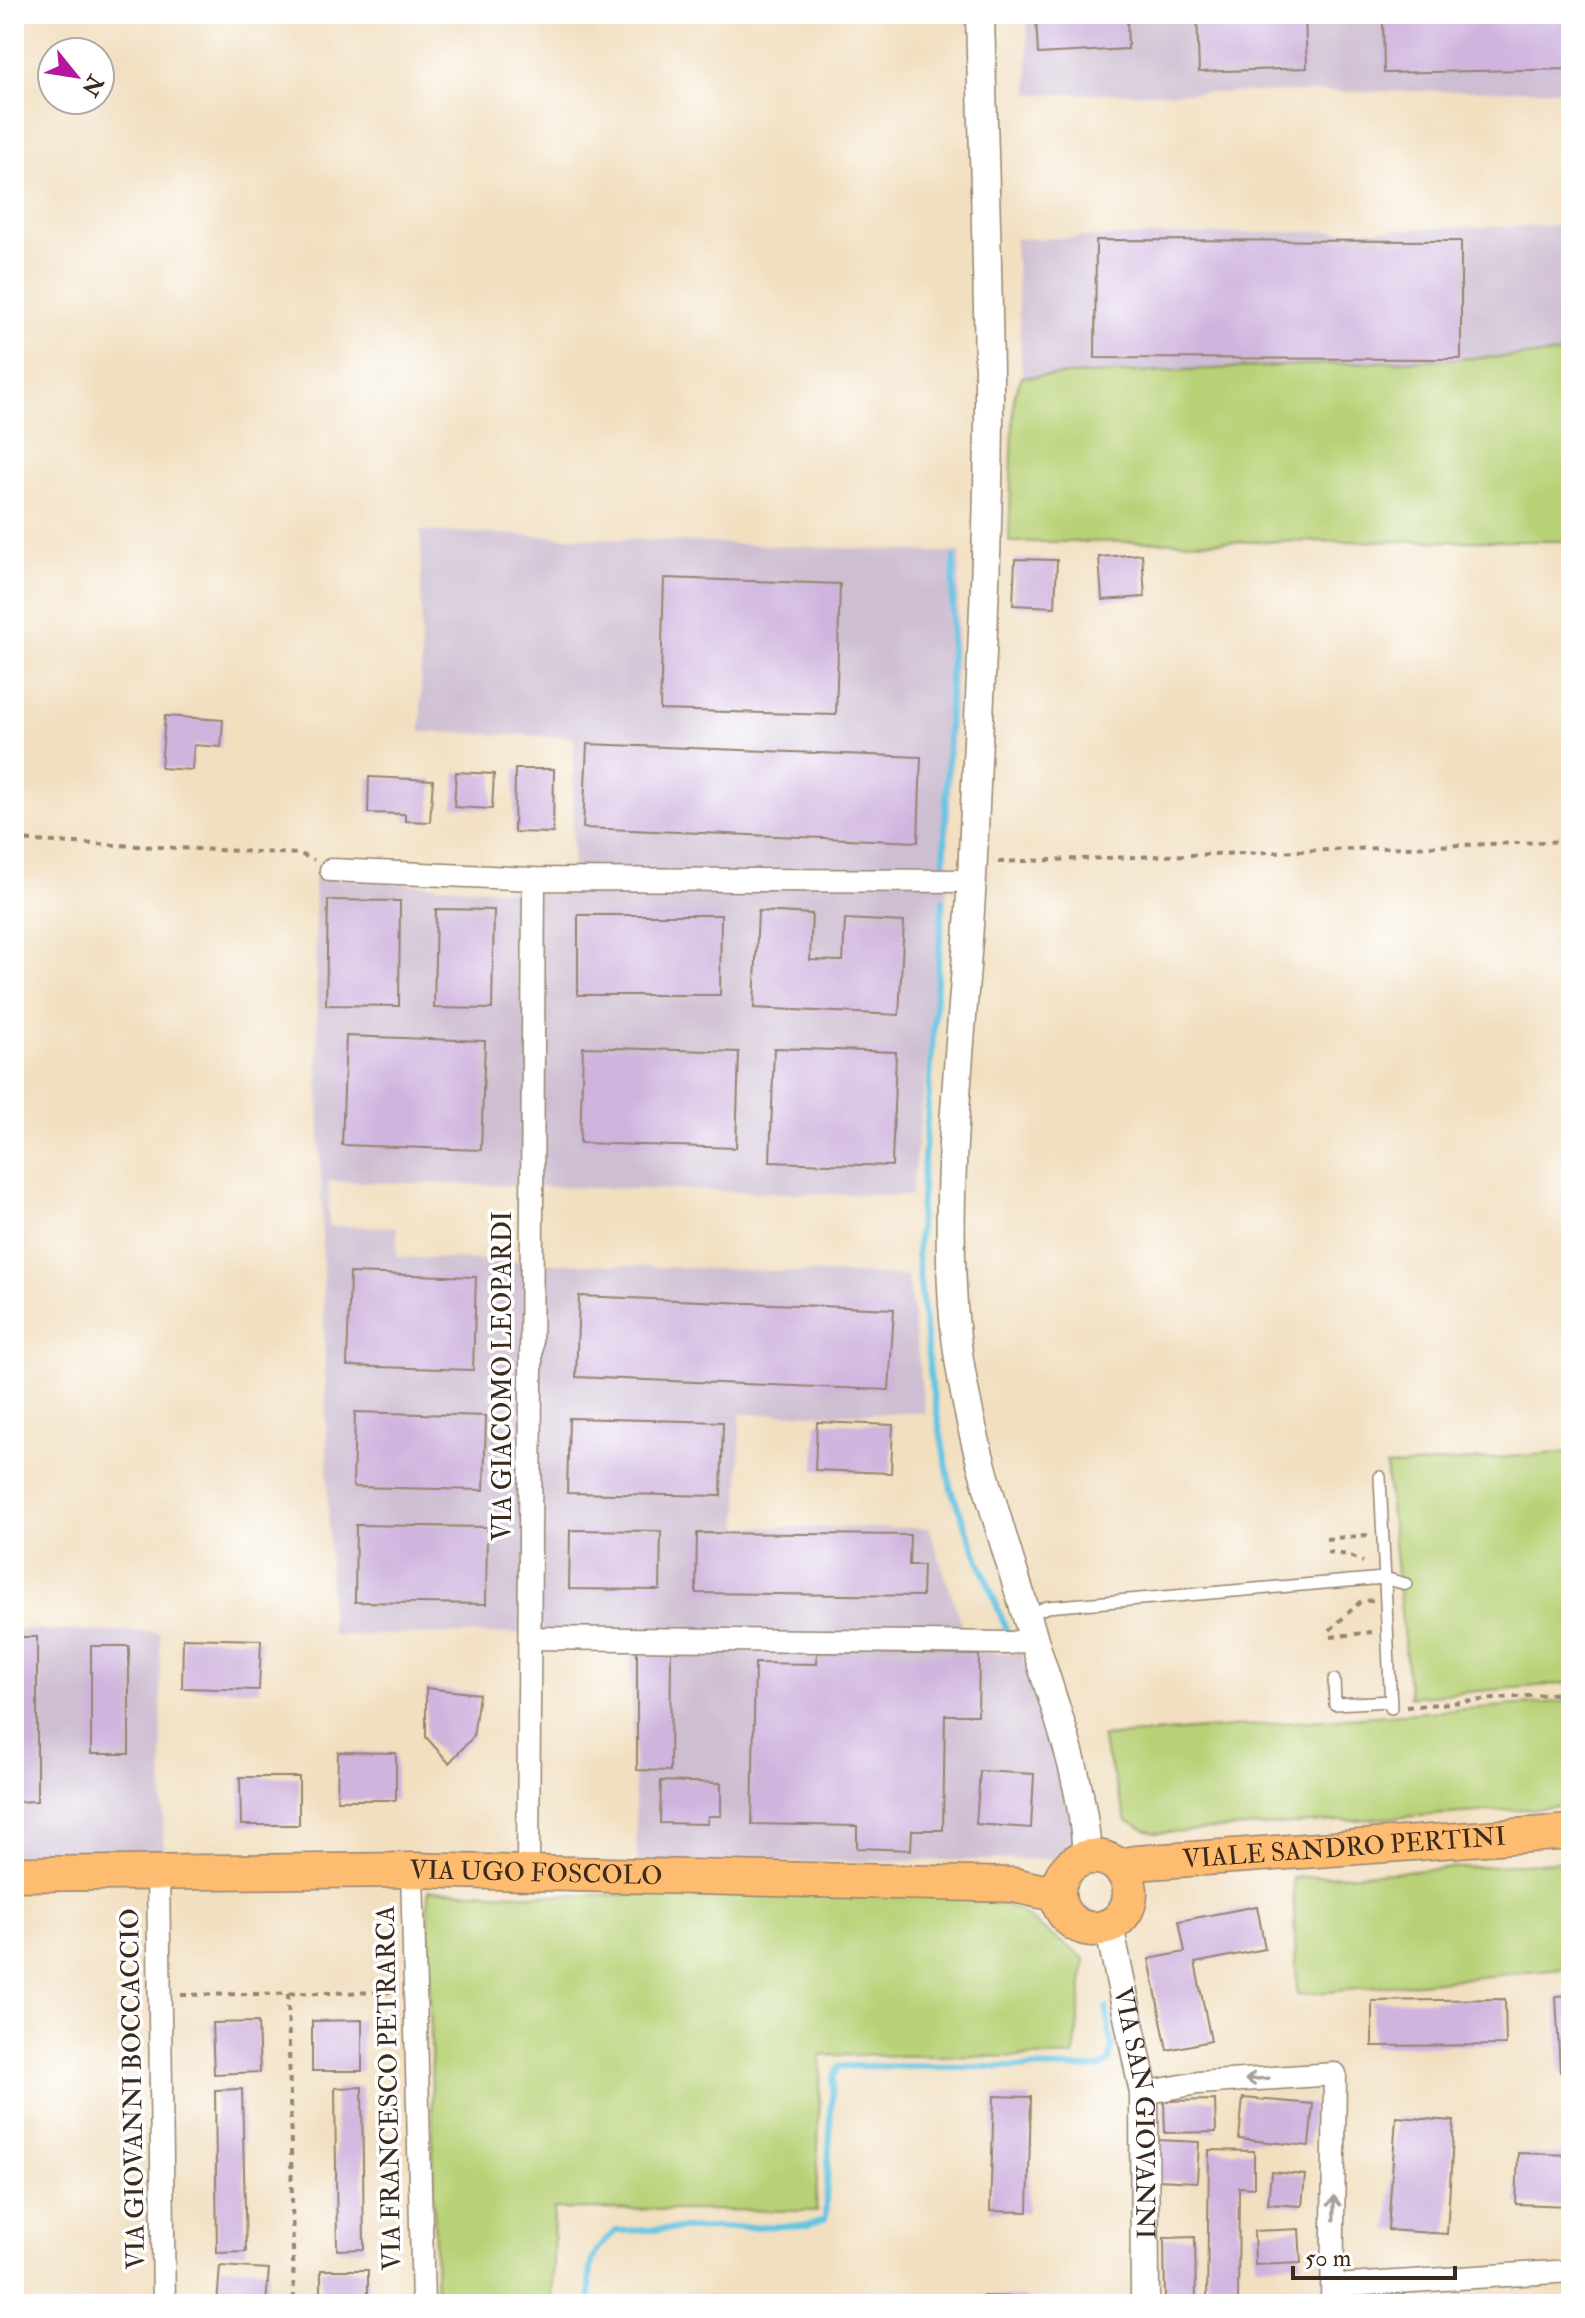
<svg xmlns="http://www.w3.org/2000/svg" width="1585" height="2318" font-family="'IM FELL Double Pica',serif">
<rect width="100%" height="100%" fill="#fff"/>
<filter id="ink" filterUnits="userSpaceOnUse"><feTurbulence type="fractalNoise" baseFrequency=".0125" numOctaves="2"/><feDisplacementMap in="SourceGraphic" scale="16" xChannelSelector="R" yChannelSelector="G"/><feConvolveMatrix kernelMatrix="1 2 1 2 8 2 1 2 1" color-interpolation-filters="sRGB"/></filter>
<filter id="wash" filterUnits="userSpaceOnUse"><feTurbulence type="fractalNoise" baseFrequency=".006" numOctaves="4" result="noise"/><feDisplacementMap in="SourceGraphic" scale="32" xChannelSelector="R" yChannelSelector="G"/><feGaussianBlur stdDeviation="1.8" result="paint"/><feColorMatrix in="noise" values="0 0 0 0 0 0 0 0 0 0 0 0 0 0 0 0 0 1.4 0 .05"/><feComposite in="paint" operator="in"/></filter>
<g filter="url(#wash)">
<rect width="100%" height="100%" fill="#f1dfc0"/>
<path fill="#cebed1" d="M1027 14H1571V90L1029 94Z
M1571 225V354L1022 377 1015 239Z
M421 531 960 553 946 912 911 1196 329 1181V1226L397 1227V1257L908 1276 925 1413 740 1414 739 1527 929 1528 971 1652 1021 1653 1077 1836 1078 1848 1062 1859 637 1863 630 1633 331 1635 314 877 572 895 574 737 421 732Z
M14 1630 160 1632 164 1855H14Z"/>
<path fill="#b8d176" stroke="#7a7e4a" stroke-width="2" d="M1571 354V541L1009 542 1014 394 1022 377Z
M1571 1452V1683L1410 1697 1386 1467Z
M1571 1701V1806L1155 1833 1127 1821 1101 1737Z
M1571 1861V1968L1297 1995 1293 1878Z
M428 1890 543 1895 984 1894 1018 1911 1085 1959 1074 2057 821 2055 816 2211 554 2209 552 2304H436Z"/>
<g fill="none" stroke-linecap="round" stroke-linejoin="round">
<path stroke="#64c4e2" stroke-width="6" d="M944 861 954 557
M943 900 917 1255 931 1382 951 1489 1008 1634
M590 2304C591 2270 585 2255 616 2231L809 2225 825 2219 833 2078 839 2066 1099 2068 1109 2062 1112 2047 1106 2008"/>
</g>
<g id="blocks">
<path fill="#cfb4de" d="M1127 14 1128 49 1038 54 1036 17Z
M1197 14H1305L1307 68 1199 72Z
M1571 15V69L1384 73 1383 19Z
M1096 240 1461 241V359L1095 358Z
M1142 554 1145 597 1102 600 1099 557Z
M1015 559 1057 560 1055 607 1013 605Z
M664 578 840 584 836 715 660 710Z
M165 716 223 720 221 747 194 745 192 770 161 768Z
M587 744 921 757 918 842 583 828Z
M515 769H554L553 833 514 832Z
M456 772 494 774 492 809 454 807Z
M369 777 433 780 430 822 405 821V814L368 813Z
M328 900 400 901 399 1006 326 1005Z
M436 909 494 910 492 1009 434 1008Z
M758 911 812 914 810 960 843 961 845 919 904 922 899 1015 754 1008Z
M578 915H721L720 995H578Z
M346 1036 485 1041 481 1150 342 1145Z
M583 1047 739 1052 736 1148 580 1143Z
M774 1048 896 1052 892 1166 770 1162Z
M350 1273 476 1277 473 1370 347 1366Z
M579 1296 894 1309 889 1390 576 1377Z
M355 1412 486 1416 484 1490 353 1487Z
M569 1418 723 1422 721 1496 567 1493Z
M817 1422 893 1425 891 1473 815 1470Z
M356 1525 487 1527 486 1604 355 1602Z
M570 1530 661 1531 660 1590 569 1589Z
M697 1533 910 1535 909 1565H923L922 1596 696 1593Z
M14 1637H37V1801L14 1802Z
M183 1638 261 1640 259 1690 182 1688Z
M91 1646H129V1754H91Z
M637 1648H671L670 1771 637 1770Z
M817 1652 979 1655 978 1715H945L943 1830H912L911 1850 857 1848V1826L752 1824 755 1663 817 1664Z
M426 1688 479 1694 473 1737 449 1763 426 1737Z
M338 1752 396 1753V1800H337Z
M980 1771 1034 1774 1031 1828 976 1824Z
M240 1777H299V1825H241Z
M661 1781 721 1783V1816H708L707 1824 660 1823Z
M1257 1906 1265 1949 1195 1963 1211 2041 1167 2050 1149 1959 1185 1952 1179 1921Z
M1571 1995V2071L1560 2072 1556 1996Z
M1505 1999 1506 2045 1372 2046V2001Z
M362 2020V2071H312V2021Z
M258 2022 260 2072 214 2074 212 2023Z
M362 2087 364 2249 337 2250 335 2088Z
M242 2089 246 2252 217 2253 215 2090Z
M994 2096 1031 2097 1028 2212 990 2211Z
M1243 2098 1313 2104 1309 2146 1239 2139Z
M1215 2100 1216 2132 1165 2133 1164 2101Z
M1396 2117 1454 2121 1447 2234 1388 2230Z
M1158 2140 1199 2142 1197 2182 1157 2180Z
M1209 2150 1254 2151V2188L1239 2187 1238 2304H1207Z
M1518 2153 1571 2155V2206L1516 2204Z
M1271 2172 1305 2175 1302 2206 1268 2204Z
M1299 2229 1301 2263 1255 2265 1254 2231Z
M1195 2237 1196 2304H1165L1164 2238Z
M220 2266 269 2269 266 2304H217Z
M321 2270H368V2304H321Z
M983 2296 1027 2297V2304H983Z"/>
</g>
</g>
<g filter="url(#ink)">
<use href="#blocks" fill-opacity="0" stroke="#96846f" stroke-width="2"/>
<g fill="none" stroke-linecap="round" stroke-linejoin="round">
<g stroke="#96846f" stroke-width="14">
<path id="service" d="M1380 1477 1391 1708
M1028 1615 1047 1607 1384 1578 1406 1584
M1334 1680 1335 1704 1391 1701"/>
</g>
<g stroke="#96846f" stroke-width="25">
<path id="minor" d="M331 870 534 879 972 881
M530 1638 1011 1643 1034 1639
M412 1870 423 2304
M158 1872 164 2304
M528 1873 534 879
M1144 2093 1198 2083 1335 2074 1332 2304
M1333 2286 1571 2271"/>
</g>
<g stroke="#96846f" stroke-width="31">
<g id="tertiary">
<path d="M980 14C983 136 988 257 989 379 990 538 979 697 973 856 967 1006 943 1155 953 1305 961 1421 1001 1529 1034 1640 1056 1712 1084 1782 1087 1858"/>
<path id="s1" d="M1109 1926 1144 2093 1145 2304"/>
</g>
</g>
<g stroke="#96846f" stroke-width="37">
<g id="primary">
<circle cx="1094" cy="1893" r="36"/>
<path id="s2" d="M1119 1867 1135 1863 1571 1832"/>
<path id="s3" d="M14 1874 412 1870 1014 1885 1058 1895"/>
</g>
</g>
<path stroke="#96846f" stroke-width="4" stroke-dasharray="6 6" stroke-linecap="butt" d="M14 840 300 854 314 860
M998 862 1571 841
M1326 1539 1368 1535
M1327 1552 1348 1555 1363 1562
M1330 1630 1360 1602 1373 1600
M1331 1637 1372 1632
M1406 1707 1571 1692
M288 1994 294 2304
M181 1995 396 1992"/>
<use href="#service" stroke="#fff" stroke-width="11"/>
<use href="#minor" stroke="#fff" stroke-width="22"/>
<use href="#tertiary" stroke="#fff" stroke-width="28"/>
<use href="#primary" stroke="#fdbc70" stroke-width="34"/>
</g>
<defs><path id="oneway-shaft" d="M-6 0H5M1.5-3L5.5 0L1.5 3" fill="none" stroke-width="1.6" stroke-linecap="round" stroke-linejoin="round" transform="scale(2)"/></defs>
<g stroke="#a79f9a">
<use href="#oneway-shaft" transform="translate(1257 2079) rotate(176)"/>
<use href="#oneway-shaft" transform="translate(1334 2208) rotate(-89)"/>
</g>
</g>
<g text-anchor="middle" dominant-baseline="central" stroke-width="7" stroke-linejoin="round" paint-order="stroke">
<g font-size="26" fill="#3b2a1e" stroke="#fff">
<text transform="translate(503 1376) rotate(-90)">VIA GIACOMO LEOPARDI</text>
<text stroke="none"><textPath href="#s2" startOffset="226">VIALE SANDRO PERTINI</textPath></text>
<text stroke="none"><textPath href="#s3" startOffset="522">VIA UGO FOSCOLO</textPath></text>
<text transform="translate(389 2088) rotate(-91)">VIA FRANCESCO PETRARCA</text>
<text transform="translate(133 2089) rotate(-91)">VIA GIOVANNI BOCCACCIO</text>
<text stroke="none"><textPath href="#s1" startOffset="190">VIA SAN GIOVANNI</textPath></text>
</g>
</g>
<rect width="1585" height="2318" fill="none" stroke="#fff" stroke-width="48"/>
<g transform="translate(76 76) rotate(120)"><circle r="38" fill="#ffffff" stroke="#b1aaa5" stroke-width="2"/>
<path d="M0-6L14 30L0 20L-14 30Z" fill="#b5179e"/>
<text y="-12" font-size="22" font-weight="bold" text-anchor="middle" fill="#3b2a1e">N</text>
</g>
<path d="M1293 2266v12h162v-12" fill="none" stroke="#3b2a1e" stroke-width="4"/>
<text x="1305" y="2266" font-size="24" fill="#3b2a1e" stroke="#ffffff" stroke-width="6" paint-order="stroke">50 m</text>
</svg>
